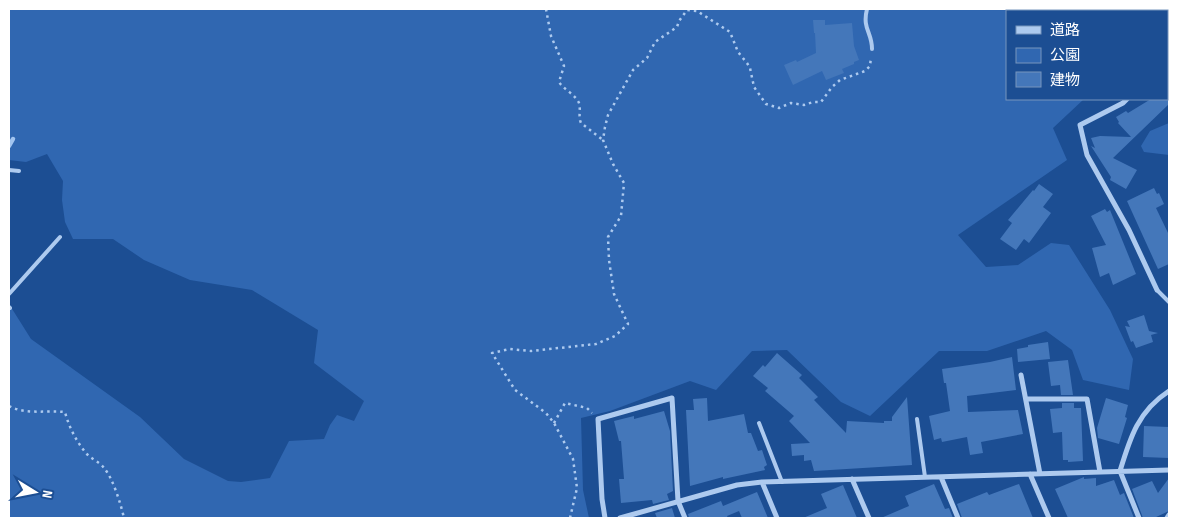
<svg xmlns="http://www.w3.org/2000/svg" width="1178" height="527" font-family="'Sofia Sans Condensed','Noto Sans JP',sans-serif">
<rect width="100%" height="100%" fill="#1c4e93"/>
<path fill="#3067b1" d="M9 9H1169V31L1167 34V11H1007V99H1084L1053 128 1067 160 958 235 986 267 1018 265 1051 243 1069 245 1110 310 1133 359 1129 390 1083 380 1072 350 1046 331 987 351H939L870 416 841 402 787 350 752 351 716 390 690 381 610 411 581 418 583 490 589 518H9V304L31 339 140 417 184 459 228 481 241 482 270 478 289 441 324 439 330 425 337 415 354 421 364 401 314 363 318 330 252 290 190 280 144 260 113 239H73L65 222 62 200 63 181 47 154 26 162 9 160Z
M1169 123V155L1144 152 1141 146 1150 131Z"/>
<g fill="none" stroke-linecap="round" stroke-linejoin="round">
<path stroke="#a1c4f0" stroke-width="4.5" d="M9 146 13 139"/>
</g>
<path fill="#4477ba" d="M813 20H825V25L852 23 854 46 859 60 854 62V64L842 69 844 73 826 80 822 71 793 85 784 65 796 60 797 62 816 53 815 33H814Z
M1151 99H1169V104L1113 158 1137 170 1126 189 1110 180 1111 177 1091 146 1095 148 1091 138 1100 136 1131 137 1118 123 1119 122 1116 117 1126 111 1128 113Z
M1039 184 1053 194 1043 207 1051 213 1029 243 1024 239 1016 250 1000 239 1012 223 1008 220 1033 190 1034 191Z
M1154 188 1157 194 1159 193 1164 204 1156 208 1169 235V264L1158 269 1127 201Z
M1105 209 1107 212 1110 210 1136 274 1113 285 1109 273 1100 277 1092 248 1106 245 1091 216Z
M1144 315 1149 331 1158 333 1151 335 1153 342 1136 348 1133 341 1131 342 1125 326 1130 327 1127 321Z
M1048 342 1050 359 1018 362 1017 349 1028 347V345Z
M777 353 802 375 799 378 818 397 814 400 846 433 847 421 884 423V421H892V417L907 397 912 465 814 471 811 460 804 461V455L792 456 791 444 810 443 789 421 794 416 765 391 768 388 753 376 763 365 765 367Z
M1012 357 1016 390 967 396 968 412 1018 410 1023 434 981 442 983 453 970 455 967 437 942 442 941 438 934 440 929 416 950 411 946 383H944L942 369 990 362Z
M1068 360 1073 395H1061L1060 385 1051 386 1048 362Z
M707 398 708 421 744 414 748 433H751L758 451 762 450 767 465 764 467 765 470 723 479V477L690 486 686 410H694L693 399Z
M1106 398 1128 405 1125 417 1127 418 1119 444 1098 438 1097 428Z
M1062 403H1074V408H1081L1083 461 1068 462V460H1063L1062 432 1053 433 1050 409 1062 408Z
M664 411 670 431 673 491 667 494 669 500 653 504 652 500 621 503 619 479H624L621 441H619L614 421 634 416V419Z
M1144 426 1169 427V458L1143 457Z
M1084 477V479L1096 478V486L1114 480 1120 495 1124 493 1134 518H1068L1055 489Z
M1169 478V511L1154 518H1143L1132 489 1152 481 1158 493Z
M934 484 945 509 949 508 953 518H881L909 506 905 496Z
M1019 484 1033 518H962L957 504 987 492 989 495Z
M843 485 857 518H803L827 508 821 494Z
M757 492 768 518H742L739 511 727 516 728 518H689L688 514 721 501 723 506Z
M672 508 675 518H657L655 513Z"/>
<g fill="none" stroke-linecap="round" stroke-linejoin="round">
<path stroke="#adcaef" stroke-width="2.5" stroke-dasharray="2.5 4" stroke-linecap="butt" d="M546 9 551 36 564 66 559 82C564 90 575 94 579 103 581 110 578 117 581 123L603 140
M9 406C26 415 46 410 65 412 69 427 76 441 86 453 91 459 100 462 104 468 113 478 121 505 124 518
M554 423 565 403 587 408 592 413
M570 518 577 488 573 459 554 423 546 413 515 390 492 353 510 349 531 351 596 344 615 336 628 324 614 294 609 260 608 237 621 216 624 183 613 164 603 140 605 127 608 115 633 70 647 58 655 42 677 27 679 21 687 10 697 11 730 32 738 52 747 63 750 68 754 87 766 104 779 108 791 103 804 105 813 102H821L832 87 840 80 865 71 870 66 871 57"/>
<path stroke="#adcaef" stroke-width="4" d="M867 9C862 29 872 32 872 49
M9 170 19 171
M1157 290 1169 302
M9 294 60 237
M9 307 10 308
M917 419 925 477
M759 423 782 482"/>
<path stroke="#adcaef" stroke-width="5" d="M1167 62 1169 60
M1127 99 1123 103 1080 125 1087 155 1129 230 1157 290
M1021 375 1040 474
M1026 399H1087L1100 472
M1030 474 1049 518
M941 477 958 518
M852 479 869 518
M762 482 777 518
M605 518 602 499 598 419 672 398 678 501 685 518
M620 518 737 485 762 482 1169 470
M1139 518 1120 471C1130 438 1138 411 1169 391
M1167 518 1169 515"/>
</g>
<rect width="1178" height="527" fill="none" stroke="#ffffff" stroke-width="20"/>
<rect x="1006" y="10" width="162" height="90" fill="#1c4e93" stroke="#7795be"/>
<rect x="1016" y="26" width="25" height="8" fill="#adcaef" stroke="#7795be"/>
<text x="1050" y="35" font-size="15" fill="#ffffff">道路</text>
<rect x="1016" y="48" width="25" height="15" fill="#3067b1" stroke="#7795be"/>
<text x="1050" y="60" font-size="15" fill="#ffffff">公園</text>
<rect x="1016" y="72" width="25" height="15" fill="#4477ba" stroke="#7795be"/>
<text x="1050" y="85" font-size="15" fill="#ffffff">建物</text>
<g transform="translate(35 492) rotate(100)" stroke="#1c4e93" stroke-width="4" paint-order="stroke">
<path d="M0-4L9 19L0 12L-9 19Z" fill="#ffffff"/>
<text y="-8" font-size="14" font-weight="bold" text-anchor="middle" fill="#ffffff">N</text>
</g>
</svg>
